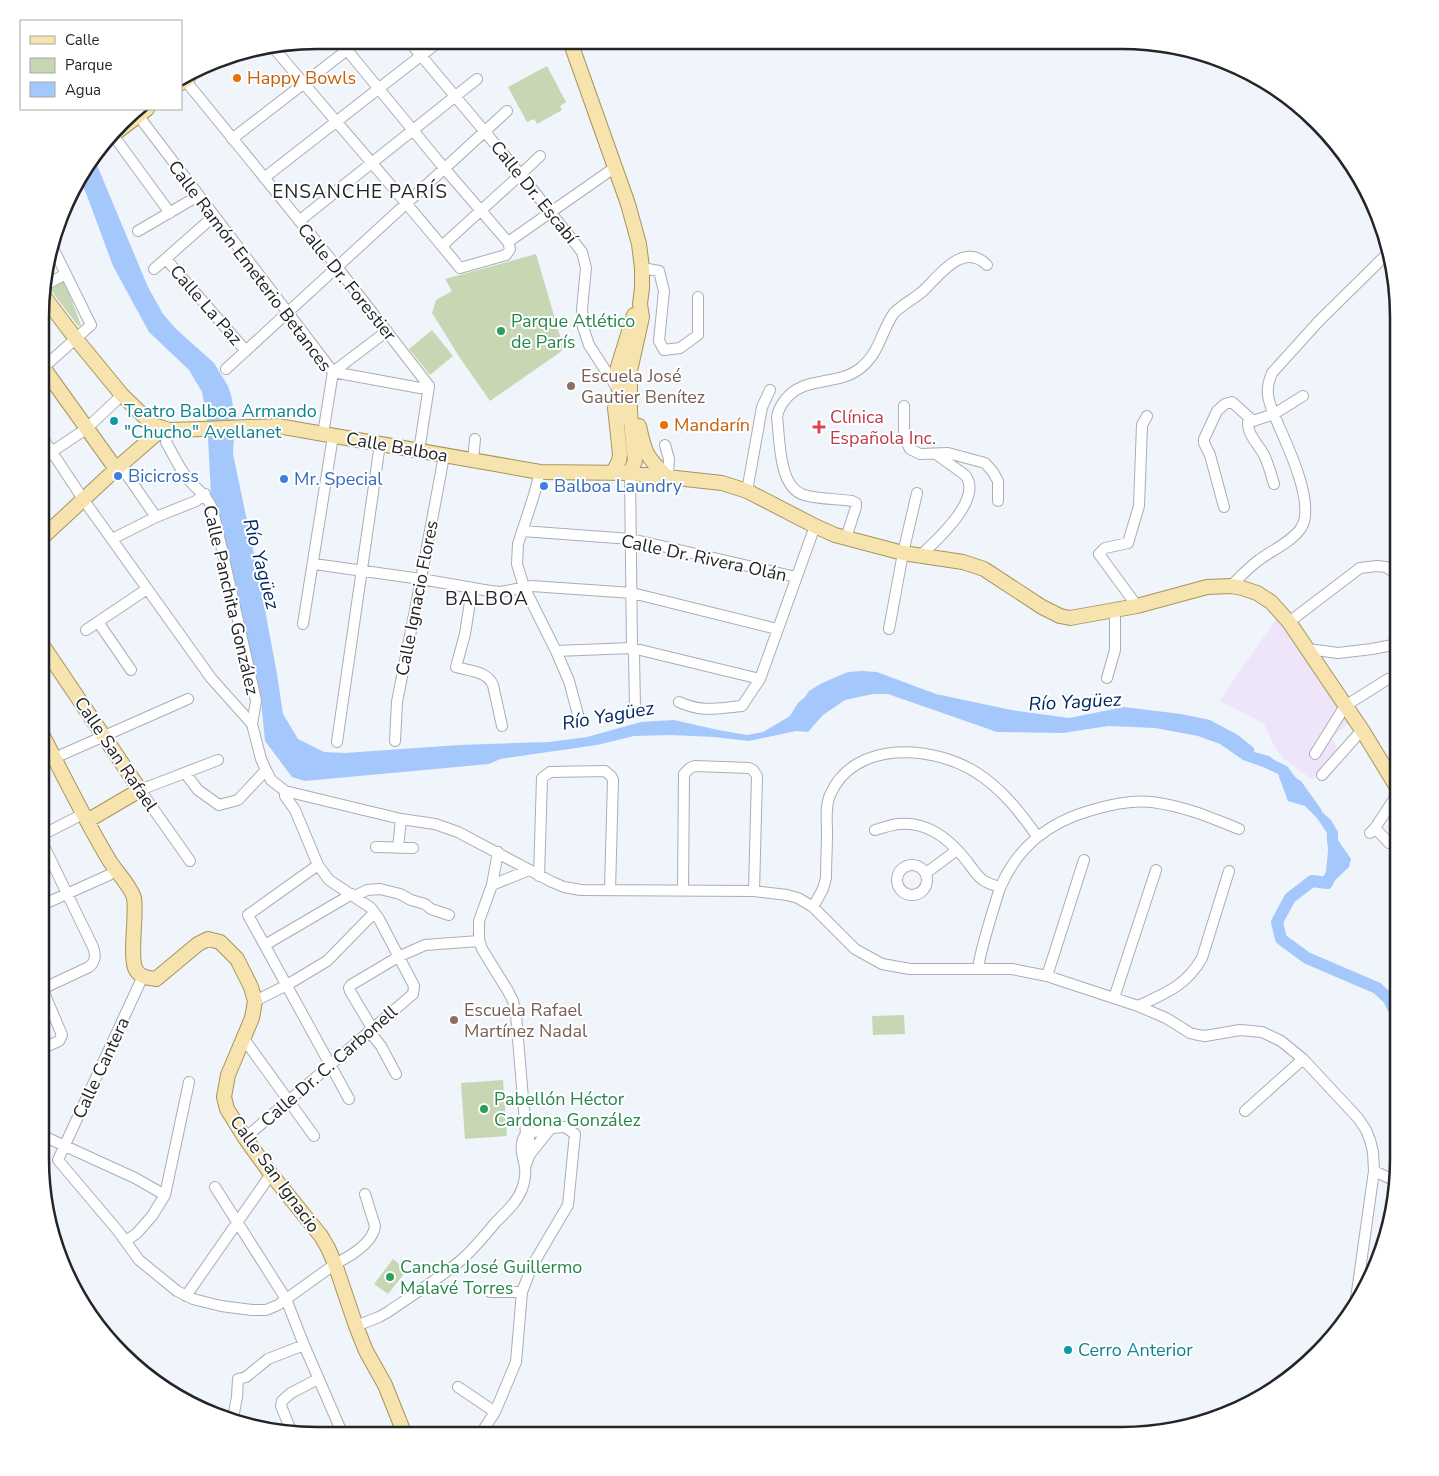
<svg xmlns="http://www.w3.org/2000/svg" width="1439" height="1476" font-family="'Nunito Sans',sans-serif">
<rect width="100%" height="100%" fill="#f0f4fb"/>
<path fill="#efe5fa" d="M1279 615 1351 722 1332 737 1338 751 1313 780 1285 760 1276 749 1264 724 1252 717 1219 701Z"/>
<path fill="#c8d7b3" d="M547 66 566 102 560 106 562 110 537 124 534 119 527 122 508 87Z
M536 254 561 339 563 349 559 353 490 401 460 358 432 313 436 300 452 291 445 279Z
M64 280 81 325 78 326 50 289Z
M432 330 453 356 430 375 409 349Z
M904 1015 905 1034 873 1035 872 1016Z
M503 1080 507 1136 465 1139 461 1083Z
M393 1259 407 1270 388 1294 374 1284Z"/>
<path fill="#a5c8fc" d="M94 158 148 287 163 314 176 329 214 363 228 386 231 395 235 418 233 454 258 573 277 674 283 714 298 739 324 752 345 753 459 745 549 742 587 737 641 722 656 721 674 720 718 730 747 735 763 732 790 716 798 703 805 697 809 691 822 683 848 672 862 671 877 672 936 694 1011 710 1069 718 1124 707 1181 714 1210 720 1238 735 1254 748V752L1269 756 1276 761 1287 766 1296 778 1301 781 1321 809 1322 812 1331 820 1338 832V840L1351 859 1349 867 1331 884 1327 883C1324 872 1328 861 1328 849 1328 843 1326 841 1327 833L1317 818 1305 806 1288 801 1278 774 1263 767 1243 760 1220 744 1198 736 1155 728 1108 726 1063 733 997 732 888 694H873L845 700 823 715 808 732 796 731 749 741 714 737 671 735 634 736 597 745 500 759 489 764 305 781 292 777 265 741 260 691 211 495 207 419 202 392 189 370 149 332 113 266 86 193 78 178Z"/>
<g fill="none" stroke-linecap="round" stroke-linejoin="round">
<path stroke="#a5c8fc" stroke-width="12" d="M1334 869 1327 883 1312 881 1290 898 1277 922 1281 939 1307 958 1377 988 1389 999 1395 1012 1398 1025"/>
<g stroke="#aaaeb4" stroke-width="12">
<path id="minor" d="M408 40 521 175 582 252 586 268 582 309 583 327 589 345 619 391
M185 80 337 267 429 386 419 451
M134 110 333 372 323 434
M113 135 170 213
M232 139 347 50 444 168 508 242 510 249 506 255 460 268C399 193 335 121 273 47
M264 178 441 40
M299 221 477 79
M138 231 198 196
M508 242 614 168
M442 246C474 216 508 187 540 156
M166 259 246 351
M642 268 659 271 664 291 659 341 664 350 680 348 698 335V297
M154 269 214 216
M45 285 66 274
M45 366 91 325 52 246
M226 369 507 111
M333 372 420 388 429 386
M333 372 387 331
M904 406V430L906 441 910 449 920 454 948 453 985 463 993 472 998 481V501
M1249 417C1244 433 1259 444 1265 457 1269 466 1271 475 1274 484
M169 430 166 442C173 454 179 468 188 479 198 491 207 495 213 510L253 687 256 701 252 724
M44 440 83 499 211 678 252 724 261 759 266 770 271 780 285 791 401 819 435 824 458 832 552 882 564 887 581 890 754 891 787 895 798 898 813 907 855 949 882 964 910 969H1012L1047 976 1138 1006 1166 1018 1190 1033 1198 1035 1205 1036 1240 1030 1262 1032 1281 1041 1303 1059 1358 1118 1366 1130 1370 1140 1373 1152 1374 1171 1355 1306
M665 445 669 459 668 477
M44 457 86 429 122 395
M473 460 475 439
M120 465 156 517
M540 472 534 495 518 544 517 564 524 587 556 651 569 681 580 722
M630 473 632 648 634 654 635 708
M747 491 762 407 770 390
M1224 507 1210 455 1204 443V439L1217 411 1225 404 1232 402 1253 421 1274 414 1303 396
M522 531 631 539 796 577
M846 538 856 507V503L852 501C838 499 817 499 804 495 778 487 780 439 777 417 778 410 781 405 785 400 803 376 835 386 858 370 880 354 880 333 894 313 903 304 914 299 923 291 939 276 963 241 987 265
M112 539 156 517 196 501 205 494
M921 555C937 540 984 498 965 475L936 454
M314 564 421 579 490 591 501 592 532 586 632 593 777 629
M1231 586C1240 577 1249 567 1259 560 1271 551 1293 541 1301 528 1316 505 1288 447 1278 424 1274 414 1269 405 1268 395 1267 387 1269 380 1272 373L1319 321 1389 252
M472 589 465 634 456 667C469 671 487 671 493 685L502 726
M1137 606 1099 554 1105 548 1128 543 1139 506 1142 425 1147 416
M98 622 131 670
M1289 622 1360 568 1377 566 1386 567 1398 575
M303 624 333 436
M889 629 903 553 917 493
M86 630 147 589
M1308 649 1338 653 1372 649 1398 644
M556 651 632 648 760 679
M1107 678 1115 650V611
M679 702C703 713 718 708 742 706L760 679 815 526
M395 741 397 702 421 579 444 456
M337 742 380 444
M1315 754 1345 706 1388 679 1398 677
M43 763 188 699
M185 773 198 790 219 805 238 800 266 770
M1322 775 1362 730
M1375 828 1389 843
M875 830C883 828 890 825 898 824 927 821 948 838 966 860 978 876 980 882 1000 887
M1370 833 1375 828 1398 793
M42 835 83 814
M376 847 413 848
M398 848 401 819
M498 852 492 885 479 921V939L482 949 508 991 513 1001 516 1015 526 1134 529 1138 530 1154 525 1167
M190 861 140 790 218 760
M897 880a15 15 0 1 1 30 0a15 15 0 1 1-30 0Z
M318 865 248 915 349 1099
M926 873 957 850
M539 876 542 778 550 772 605 771 611 776 613 780 610 890
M492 885 529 870
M683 890 684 774 690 768 695 766 749 768 753 770 757 776 754 891
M355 896 367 890 380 889 400 894 411 900 425 904 431 909 449 915
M42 905 109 875
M813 907 823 889 826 878C826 863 827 848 827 832 827 820 825 806 830 795 854 739 934 745 977 773 1002 789 1020 812 1037 836
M265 945 352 894
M978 968C981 950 986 934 991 917 994 907 997 897 1000 888 1018 846 1049 822 1092 810 1112 804 1132 800 1152 802 1183 806 1210 817 1239 829
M143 976 58 1160 118 1231 139 1260 177 1291 193 1299 221 1306 252 1310H266L278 1305 335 1264C349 1257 373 1243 375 1226L365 1194
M1047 976 1084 860
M42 989 89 967C96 961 96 955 93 947L42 842
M1114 998 1156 870
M255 1001 287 985 327 961 374 913
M1138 1006C1166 993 1186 986 1202 958L1229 871
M372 1028 350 991 349 988 351 985 398 957 425 945 479 941
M369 1031 381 1046 396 1074
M244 1039 314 1136
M41 1049 59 1041 62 1035 42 988
M1245 1111 1303 1059
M41 1135 135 1178 165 1195
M245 1138 413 994 414 986 412 982 379 919 371 908 329 880 318 865 295 810 285 796V791
M530 1154 551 1128
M1374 1171 1398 1182
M215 1187 286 1299 304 1345 343 1435
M126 1241 137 1233 152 1216 165 1195 189 1082
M490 1292H522
M186 1296 271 1174
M356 1326 379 1317 388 1312C412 1295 437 1280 460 1261 473 1250 485 1235 496 1222 506 1212 517 1202 522 1189 524 1183 526 1174 525 1167 523 1156 518 1144 526 1134
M458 1387 495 1412
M233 1418 237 1397 238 1379 246 1377 268 1359 304 1345
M292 1433 281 1406 282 1401 291 1393 318 1379
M480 1435 495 1412 516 1362 522 1292 532 1266 568 1205 575 1134 565 1127 552 1128 526 1134"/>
</g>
<g stroke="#a9955b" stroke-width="16">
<path id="major" d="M570 41 628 204 639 244 642 268V288L640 304 642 317 630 371V412L635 461 630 473
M181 83 188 78
M114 134 147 109
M45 298 76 339 122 395 153 425 163 428 169 430 202 429 278 426 540 472 630 473 722 483 747 491 815 526 835 535 903 553 963 562 984 569 1042 607 1060 616 1070 618 1137 606 1207 587 1231 586 1242 588 1257 593 1271 602 1289 622 1362 730 1398 789
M45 370 116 469
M622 418 617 370 634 315
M639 426C645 454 646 456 666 476
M613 472 619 461 620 454 615 408
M44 536 116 469 163 428
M43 646 140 790 87 821
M43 736C64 777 85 820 109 860 115 870 132 888 134 898 137 915 129 958 136 970 140 977 148 978 156 979L198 944 208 939 220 942 237 959 251 987 255 1001 252 1018 228 1075 224 1097 227 1109 245 1138 271 1174 321 1236 328 1248 335 1264 356 1326 366 1351 385 1385 405 1435"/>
</g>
<use href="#minor" stroke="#fff" stroke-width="10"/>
<use href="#major" stroke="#f6e3ad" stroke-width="14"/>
</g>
<g fill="#e8710a" stroke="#fff" stroke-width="2">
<circle cx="237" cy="78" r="5"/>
<circle cx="664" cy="425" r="5"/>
</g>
<g fill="#2e9e5b" stroke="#fff" stroke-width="2">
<circle cx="501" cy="331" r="5"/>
<circle cx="484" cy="1109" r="5"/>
<circle cx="390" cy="1277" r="5"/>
</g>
<g fill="#8d6e63" stroke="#fff" stroke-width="2">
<circle cx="571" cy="386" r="5"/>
<circle cx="454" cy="1020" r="5"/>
</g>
<g fill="#0f9aa8" stroke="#fff" stroke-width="2">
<circle cx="114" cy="421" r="5"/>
<circle cx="1068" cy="1350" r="5"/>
</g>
<path fill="#e0444e" stroke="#fff" stroke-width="2" d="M816.5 419.5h5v5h5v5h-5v5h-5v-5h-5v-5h5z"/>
<g fill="#3f7fe0" stroke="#fff" stroke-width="2">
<circle cx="118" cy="476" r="5"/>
<circle cx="284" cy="479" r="5"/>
<circle cx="544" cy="486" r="5"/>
</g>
<g text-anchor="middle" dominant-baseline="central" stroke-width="4" stroke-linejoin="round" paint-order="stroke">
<g font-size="18" fill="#c56008" stroke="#fff" text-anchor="start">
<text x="247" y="78">Happy Bowls</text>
<text x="674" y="425">Mandarín</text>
</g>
<g font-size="18" fill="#242528" stroke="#fff">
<text transform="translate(534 192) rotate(51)">Calle Dr. Escabí</text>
<text transform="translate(250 266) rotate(53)">Calle Ramón Emeterio Betances</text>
<text transform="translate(347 282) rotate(51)">Calle Dr. Forestier</text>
<text transform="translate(206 305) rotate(49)">Calle La Paz</text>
<text transform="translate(397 447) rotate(10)">Calle Balboa</text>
<text transform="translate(704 558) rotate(12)">Calle Dr. Rivera Olán</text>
<text transform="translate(417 598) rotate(-79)">Calle Ignacio Flores</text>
<text transform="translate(231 600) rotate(77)">Calle Panchita González</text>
<text transform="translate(116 754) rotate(56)">Calle San Rafael</text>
<text transform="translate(329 1066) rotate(-41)">Calle Dr. C. Carbonell</text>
<text transform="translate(101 1068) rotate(-65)">Calle Cantera</text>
<text transform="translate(275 1174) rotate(54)">Calle San Ignacio</text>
</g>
<g font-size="18" fill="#27864d" stroke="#fff" text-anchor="start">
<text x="511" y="321">Parque Atlético<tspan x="511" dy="21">de París</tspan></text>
<text x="494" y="1099">Pabellón Héctor<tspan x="494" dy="21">Cardona González</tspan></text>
<text x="400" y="1267">Cancha José Guillermo<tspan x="400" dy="21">Malavé Torres</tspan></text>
</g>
<g font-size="18" fill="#785e54" stroke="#fff" text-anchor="start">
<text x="581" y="376">Escuela José<tspan x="581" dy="21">Gautier Benítez</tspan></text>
<text x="464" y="1010">Escuela Rafael<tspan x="464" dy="21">Martínez Nadal</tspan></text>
</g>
<g font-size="18" fill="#0d838f" stroke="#fff" text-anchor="start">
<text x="124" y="411">Teatro Balboa Armando<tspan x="124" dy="21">"Chucho" Avellanet</tspan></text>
<text x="1078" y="1350">Cerro Anterior</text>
</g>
<g font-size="18" fill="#be3a42" stroke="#fff" text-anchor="start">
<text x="830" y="417">Clínica<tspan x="830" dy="21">Española Inc.</tspan></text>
</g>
<g font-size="18" fill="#366cbe" stroke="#fff" text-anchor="start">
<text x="128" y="476">Bicicross</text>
<text x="294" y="479">Mr. Special</text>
<text x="554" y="486">Balboa Laundry</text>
</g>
<g font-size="19" letter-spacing="1" fill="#242528" stroke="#fff">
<text x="360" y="192">ENSANCHE PARÍS</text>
<text x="487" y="599">BALBOA</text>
</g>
<g font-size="19" font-style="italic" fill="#002863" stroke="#fff">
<text transform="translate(261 564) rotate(75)">Río Yagüez</text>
<text transform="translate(1075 702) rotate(-3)">Río Yagüez</text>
<text transform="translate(608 716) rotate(-10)">Río Yagüez</text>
</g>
</g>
<path d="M0 0H1439V1476H0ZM317 49H1122A268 268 0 0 1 1390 317V1159A268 268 0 0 1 1122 1427H317A268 268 0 0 1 49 1159V317A268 268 0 0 1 317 49Z" fill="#fff" fill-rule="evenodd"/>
<path fill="none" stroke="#242528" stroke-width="2.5" d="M317 49H1122A268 268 0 0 1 1390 317V1159A268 268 0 0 1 1122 1427H317A268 268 0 0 1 49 1159V317A268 268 0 0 1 317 49Z"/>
<rect x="20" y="20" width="162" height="90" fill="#ffffff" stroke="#a7a8a9"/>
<rect x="30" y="36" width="25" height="8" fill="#f6e3ad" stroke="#a7a8a9"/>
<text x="65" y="45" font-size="15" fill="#242528">Calle</text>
<rect x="30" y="58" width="25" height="15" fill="#c8d7b3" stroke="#a7a8a9"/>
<text x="65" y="70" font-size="15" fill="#242528">Parque</text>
<rect x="30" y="82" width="25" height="15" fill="#a5c8fc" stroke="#a7a8a9"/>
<text x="65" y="95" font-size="15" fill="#242528">Agua</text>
</svg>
